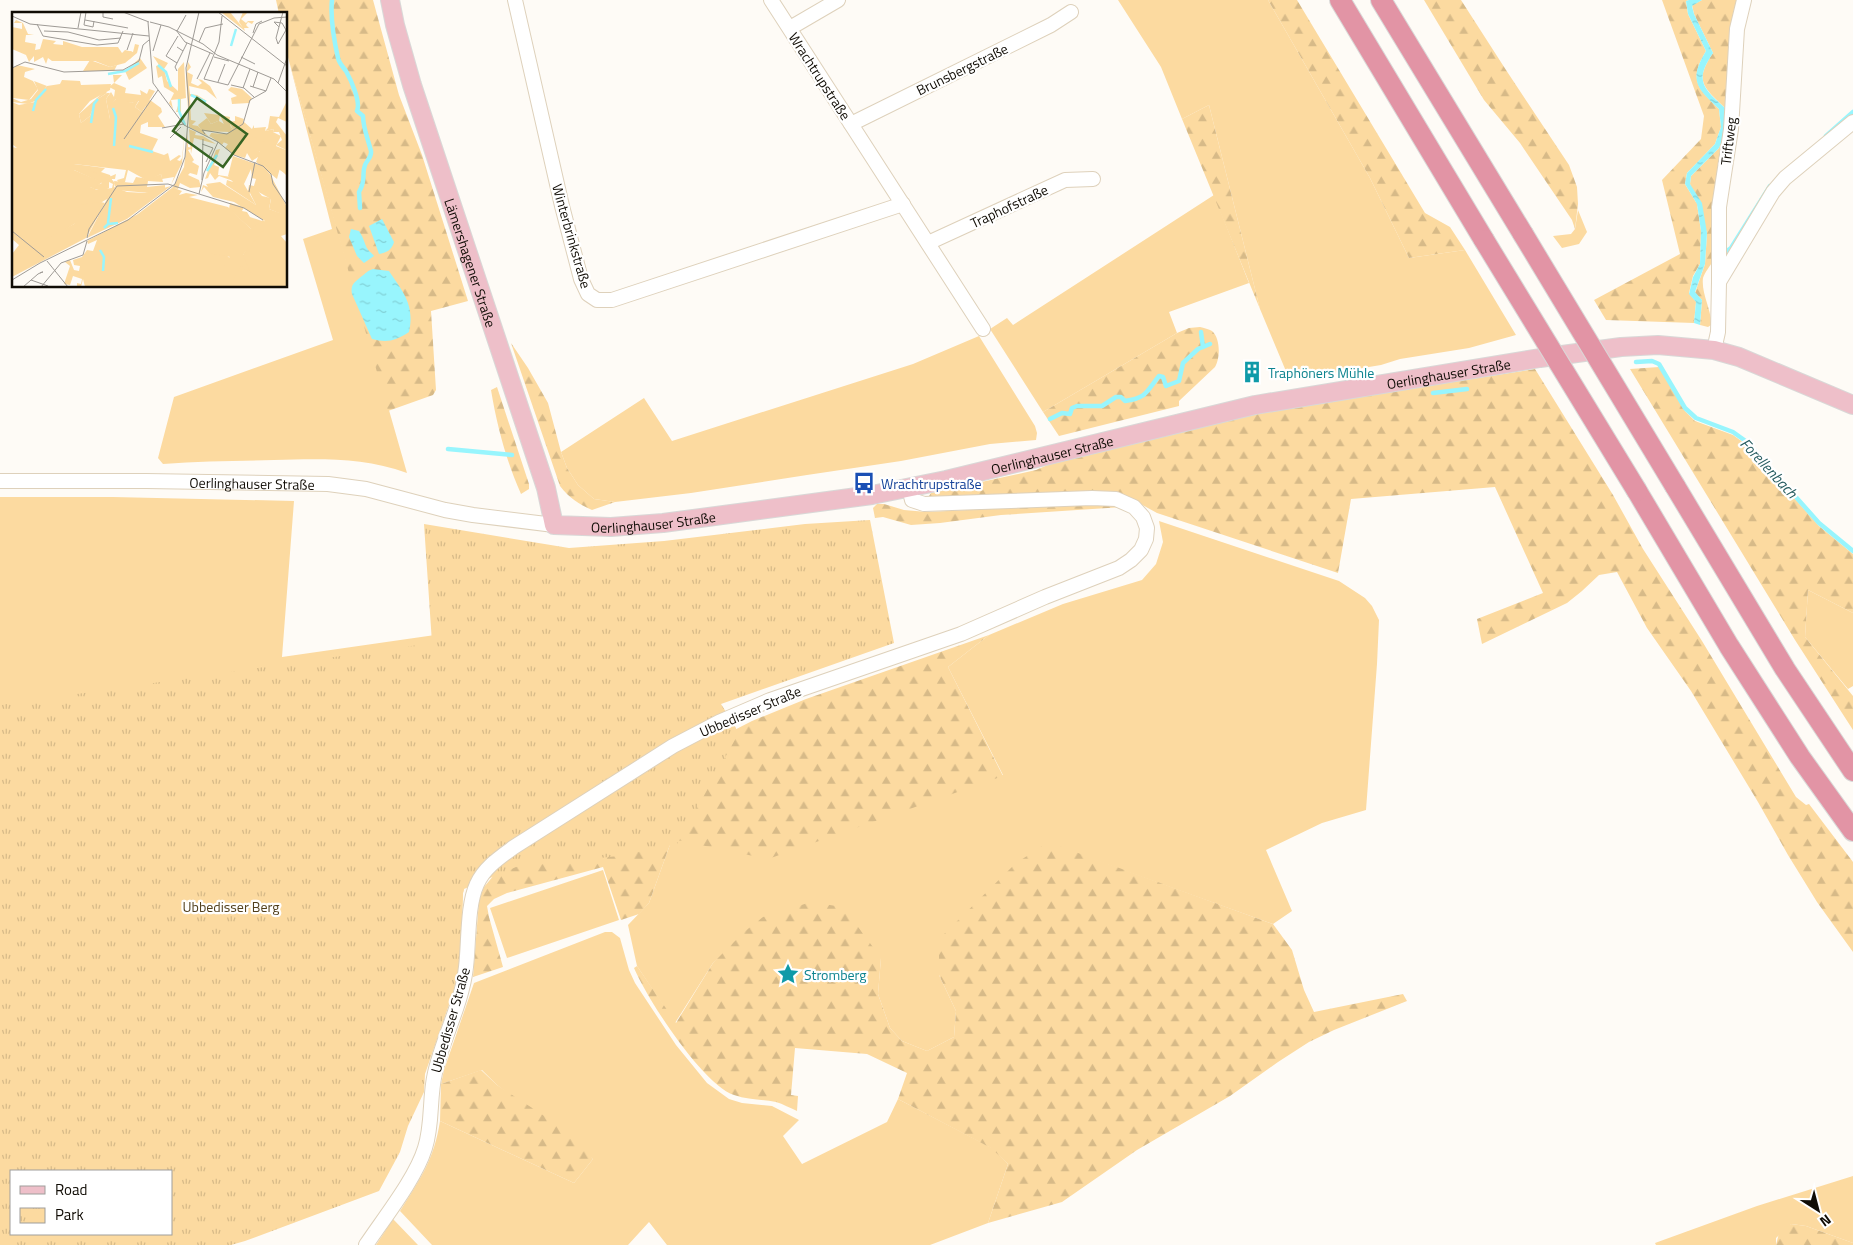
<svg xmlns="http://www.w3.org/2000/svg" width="1853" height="1245" font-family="'Titillium Web',sans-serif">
<defs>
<pattern id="forest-firs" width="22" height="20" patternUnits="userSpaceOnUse" patternTransform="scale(1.25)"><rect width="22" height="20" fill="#fcdaa0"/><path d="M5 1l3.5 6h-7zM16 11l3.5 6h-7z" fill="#d7ba88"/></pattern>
<pattern id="park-tufts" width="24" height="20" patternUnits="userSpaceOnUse" patternTransform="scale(1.25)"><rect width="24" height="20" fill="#fcdaa0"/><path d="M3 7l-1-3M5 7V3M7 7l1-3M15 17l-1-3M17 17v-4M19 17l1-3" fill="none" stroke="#d7ba88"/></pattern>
<pattern id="water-ripples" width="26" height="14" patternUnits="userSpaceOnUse" patternTransform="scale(1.25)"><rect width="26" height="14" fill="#98f5fd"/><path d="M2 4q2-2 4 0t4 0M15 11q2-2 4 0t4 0" fill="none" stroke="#82d1d7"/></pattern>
</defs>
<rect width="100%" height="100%" fill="#fefbf6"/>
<path fill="#fcdaa0" d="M1118 0H1268L1370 178 1409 258 1465 250 1516 335 1469 348 1400 359 1381 365 1320 375 1288 376 1260 309 1209 105 1182 119 1161 67Z
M289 61 407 473C362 457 321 459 274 460 237 461 200 461 163 464L158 458 174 397 333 340 303 239 332 229Z
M1214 195 1249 283 1169 312 1177 333 1043 412 990 329 1007 318 1013 325Z
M1578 210 1587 232 1579 244 1562 248 1553 236 1571 234 1575 229Z
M979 336 1035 426 1037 433 1036 440 990 444 901 461 807 475 691 493 615 502 594 499 578 485 567 468 561 452 644 398 672 441 913 364Z
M0 497H113L294 501 282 657 435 635 464 889 463 893C461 928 461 962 452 996L11 1171 0 1216Z
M1159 521 1339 581 1365 598 1372 606 1379 620 1377 664 1366 810 1322 823 1266 850 1292 911 1273 924 1048 843 939 975 956 1011 954 1037 927 1051 902 1041 890 1028 878 994 881 958 729 949 713 963 675 1023 637 966 628 925 649 903 672 839 1003 775 948 667 989 635 1063 604 1142 580 1156 564 1163 542Z
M1808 590 1853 613V686L1848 689 1805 637Z
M603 870 619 920 507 958 490 908Z
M605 932H612L620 938 629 970 635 983 676 1045 707 1083 729 1099 742 1103 772 1106 799 1120 783 1136 802 1164 887 1122 898 1099 992 1148 1008 1164 988 1223 930 1245H667L649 1222 628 1245H432L400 1211C420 1179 434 1160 440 1121L574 1183 593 1159 497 1085 482 1070 441 1084 444 1070 474 983Z
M1853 1176V1243L1806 1226 1791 1224 1776 1238V1245H1656L1655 1243 1757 1206Z
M393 1219 418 1245H376Z"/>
<path fill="url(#forest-firs)" d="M276 0H373L399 95 422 155 468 301 431 311 436 390 433 395 388 411 289 61 286 49V14H279Z
M1268 0H1297L1425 213 1450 227 1465 250 1409 258 1370 178Z
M1424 0H1461L1506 70 1569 165 1577 187 1578 204 1575 229 1572 220 1520 143 1484 100Z
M1662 0H1689L1686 1 1688 14 1706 51C1688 81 1698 88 1719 109L1721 127 1715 144 1687 173 1685 184 1697 204 1701 231 1700 264 1693 276 1689 293 1696 302 1694 323 1606 320 1594 300 1680 254 1662 180 1701 139 1704 116Z
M1702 0H1740L1713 261C1710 266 1705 272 1703 278 1701 294 1712 310 1711 325L1708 327 1700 325 1702 300 1695 293 1705 264 1707 233 1690 184 1691 176 1719 148 1725 108C1703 87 1694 81 1713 53L1694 14 1692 5Z
M1209 105 1260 309 1182 119Z
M1200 327C1204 328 1209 329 1212 331 1221 339 1220 359 1215 367L1179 401V406L1059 436 1043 412 1177 333 1189 328Z
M511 343 528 368 548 403 561 452 567 468 578 485 594 499 615 502 592 510C579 504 569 498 560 486Z
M1659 367 1685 411 1695 421 1733 435 1747 445 1819 526 1853 554V613L1808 590 1805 637 1853 696V730L1795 640 1630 369Z
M1535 369 1613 495 1643 549 1702 641 1796 797 1806 805 1809 804 1853 862V952L1817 902 1788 855 1758 802 1691 691 1647 628 1617 572 1599 575 1582 591 1567 603 1482 644 1477 619 1543 593 1495 487 1351 499 1338 573 1157 513 1137 502 931 498 929 496 931 493 1036 470 1057 461 1272 410Z
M497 387 529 484V489L521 494C506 460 497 426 491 390Z
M877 504H884L904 510 927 512 1086 504H1110L1123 507 1001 515 940 523 911 525 883 517 875 518 873 508Z
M989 635 948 667 1003 776 768 859 672 839 649 903 639 914 621 920 603 867 507 893 494 899 487 906 489 917 503 967 473 977 479 900 484 887 494 875 709 743 752 721 806 699Z
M1048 842 1273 924 1292 950 1304 990 1314 1012 1403 994 1407 1001 1334 1030 1309 1042 1278 1062 1230 1096 1137 1150 1062 1202 988 1223 1008 1164 991 1148 898 1099 907 1073 867 1054 795 1048 791 1095 798 1096 797 1111C790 1108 783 1104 776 1102 762 1099 748 1100 734 1095 703 1085 647 999 634 968L637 966 676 1023 713 963 744 932 763 917 811 902 836 906 850 916 881 958 878 994 890 1028 902 1041 927 1051 954 1037 956 1011 939 975V939L1015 864Z
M481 1070 497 1085 566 1130 593 1159 574 1183 440 1121 441 1084Z
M1791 1224 1806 1226 1853 1243V1245H1776L1780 1229Z"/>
<path fill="url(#park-tufts)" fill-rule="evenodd" d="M870 520 894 643 721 704 736 728 737 736 677 844 618 856 516 867 464 889 463 893 461 949 458 973 452 996 425 1074 424 1092 408 1126 400 1152 379 1191 245 1241 231 1245H0V705L432 643 424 524 569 548 664 541 805 524ZM11 1171H171V1234H11Z"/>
<path fill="url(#water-ripples)" d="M1689 0H1702L1692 6 1694 14 1713 53C1694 81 1703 88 1725 108L1727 128 1719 148 1691 176 1690 184 1702 203 1707 233 1705 264 1695 292 1702 300 1700 325 1694 323 1696 302 1689 294 1693 277 1700 264 1701 231 1697 204 1685 184 1687 173 1715 144 1721 127 1719 109C1697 88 1688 81 1706 51L1688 14 1686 1Z
M382 219 394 242C392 250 386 253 379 254L369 226Z
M351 229 359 231C363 237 364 241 366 246 367 250 372 253 374 256L364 263 357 256 349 237Z
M373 269 389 271C403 292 415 305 409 332 395 341 387 343 372 339L352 294C350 284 355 282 362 276 366 273 367 271 373 269Z"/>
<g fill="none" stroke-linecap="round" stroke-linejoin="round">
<path stroke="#98f5fd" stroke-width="4.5" d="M332 0C330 19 334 40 338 58 339 63 343 67 346 71 351 80 361 102 357 111L363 116C363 128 368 139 371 151 372 157 367 160 365 165 361 176 367 178 359 192L360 208
M1826 136 1853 112
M1725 252 1731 248 1770 186
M1201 332 1203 347
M1636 362 1652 361 1659 364 1685 408 1696 418 1733 432 1747 442 1819 523 1853 551
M1433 393 1467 389
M1050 419 1062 413 1070 414 1072 408 1077 406H1102L1116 397H1121L1125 401C1147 398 1146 392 1159 376L1163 377 1166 386 1179 381 1183 363 1198 349 1210 344
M448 449 512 455"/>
<g stroke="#ded1bb" stroke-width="16">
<g id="minor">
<path d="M515 0 562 206 581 279 588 294 597 300H612L903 204"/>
<path d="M771 0 983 329"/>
<path d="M790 28 838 0"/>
<path d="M851 124 1051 25 1071 12"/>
<path d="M928 243 1065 180 1093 179"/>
<path d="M1719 282V207L1731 129 1737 29 1744 0"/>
<path d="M1714 350 1718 332 1719 282 1773 192 1785 178 1853 122"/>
<path id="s1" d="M0 481H146L328 484 366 489 445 510 473 515 554 525"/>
<path d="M366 1245C384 1218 416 1178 425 1148 433 1123 429 1098 435 1073 443 1037 462 1004 466 967 469 943 467 905 477 884 484 868 499 858 514 847L673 746 719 722 770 700 961 634 1045 597 1119 568 1131 560 1141 550 1146 539 1147 528 1143 517 1134 507 1116 499 1092 498 924 504 912 500 909 488"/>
</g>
</g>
<g stroke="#d9d8d7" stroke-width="20">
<g id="major">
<path id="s2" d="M390 0 395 25 412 85 546 488 554 525 611 527 663 523 872 495 946 480 1255 405 1540 358 1621 347 1658 345 1714 350 1739 357 1853 405"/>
</g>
</g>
<g stroke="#d9d8d7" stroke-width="22">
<path id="highway" d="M1340 0 1484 240
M1381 0 1523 234
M1675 486 1785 669 1853 771
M1637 491 1729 646 1800 757 1853 831"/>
</g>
<use href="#minor" stroke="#fff" stroke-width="14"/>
<use href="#major" stroke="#eebfc9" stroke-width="18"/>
<use href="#highway" stroke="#e294a5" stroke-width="20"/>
<g stroke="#d9d8d7" stroke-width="22" stroke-linecap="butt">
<path id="highway-bridge" d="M1523 234 1675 486
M1484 240 1637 491"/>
</g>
<use href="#highway-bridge" stroke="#e294a5" stroke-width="20"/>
</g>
<defs>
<g id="building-bare" transform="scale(1.725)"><path d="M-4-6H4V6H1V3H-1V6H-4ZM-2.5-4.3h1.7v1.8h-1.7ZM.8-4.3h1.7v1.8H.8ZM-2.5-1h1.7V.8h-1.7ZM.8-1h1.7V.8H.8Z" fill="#0f9aa8" stroke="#fff" stroke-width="2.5" paint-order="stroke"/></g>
<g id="bus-bare" transform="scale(1.725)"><path d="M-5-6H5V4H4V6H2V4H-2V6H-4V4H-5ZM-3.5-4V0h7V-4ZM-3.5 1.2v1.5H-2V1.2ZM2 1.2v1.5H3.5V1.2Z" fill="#1a4fb4" stroke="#fff" stroke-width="2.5" paint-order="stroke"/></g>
<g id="sight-bare" transform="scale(1.725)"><path d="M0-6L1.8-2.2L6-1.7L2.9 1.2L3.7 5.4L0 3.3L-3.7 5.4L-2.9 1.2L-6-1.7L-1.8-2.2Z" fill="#0f9aa8" stroke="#fff" stroke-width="2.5" paint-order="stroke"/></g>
</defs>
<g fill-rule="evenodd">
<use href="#building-bare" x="1252" y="372"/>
<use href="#bus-bare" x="864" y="483"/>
<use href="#sight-bare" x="788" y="974"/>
</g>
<g text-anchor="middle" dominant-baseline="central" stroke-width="4.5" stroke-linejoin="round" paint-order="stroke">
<g font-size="14" fill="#100c05" stroke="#fff">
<text transform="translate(962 69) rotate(-26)">Brunsbergstraße</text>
<text transform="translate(820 76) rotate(57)">Wrachtrupstraße</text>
<text transform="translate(1728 141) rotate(-83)">Triftweg</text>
<text transform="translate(1009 206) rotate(-25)">Traphofstraße</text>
<text transform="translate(572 236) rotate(74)">Winterbrinkstraße</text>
<text stroke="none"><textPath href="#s2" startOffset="275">Lämershagener Straße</textPath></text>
<text stroke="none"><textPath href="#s2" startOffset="1460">Oerlinghauser Straße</textPath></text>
<text stroke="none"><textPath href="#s2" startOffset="1055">Oerlinghauser Straße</textPath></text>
<text stroke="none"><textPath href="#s1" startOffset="252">Oerlinghauser Straße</textPath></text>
<text stroke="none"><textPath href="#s2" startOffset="650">Oerlinghauser Straße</textPath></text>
<text transform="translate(750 711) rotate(-23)">Ubbedisser Straße</text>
<text transform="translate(450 1020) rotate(-74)">Ubbedisser Straße</text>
</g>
<g font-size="14" fill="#0d838f" stroke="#fff" text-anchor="start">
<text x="1268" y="372">Traphöners Mühle</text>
<text x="804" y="974">Stromberg</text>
</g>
<g font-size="14" fill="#164399" stroke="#fff" text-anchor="start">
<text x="881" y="483">Wrachtrupstraße</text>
</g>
<g font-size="14" fill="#513f1c" stroke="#fff">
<text x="231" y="906">Ubbedisser Berg</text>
</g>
<g font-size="15" font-style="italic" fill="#255b5f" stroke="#fff">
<text transform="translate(1769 468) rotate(47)">Forellenbach</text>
</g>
</g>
<g transform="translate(12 12)">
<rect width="275" height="275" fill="#fefbf6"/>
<path d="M141 44 156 51 152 57 155 69 166 79V57L172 50 174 86 169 87V100H164L168 87 159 88 161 97 157 91 162 81 152 75 150 64 146 66 144 54 147 53ZM128 46 135 56 117 68 113 59ZM78 48 98 55 105 53 102 59H71ZM101 63H110L102 71 114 76 113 81 129 83 128 78 135 82 137 77 143 79 130 100 123 95 127 89 119 91 104 87 100 92 103 107H98L94 87 99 80 102 85 103 78 97 75 102 71ZM22 69 35 74 23 89 16 92 0 90V86L9 90 19 87 26 78ZM219 75 230 77 240 86 237 91 220 92 219 86 225 84 216 78ZM93 79 95 81 84 88 78 104 69 111 67 102ZM275 89V110L266 106 264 110 275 124 274 138 264 133 270 128 267 120H261L262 117 253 119 256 116 258 104 267 105ZM208 103 218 105 217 110 223 109V104L232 107 230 113 221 117 218 112 219 117 268 156 265 167 244 150 246 145 240 149 235 141 233 146 222 143 213 136 216 132 197 124 200 121 213 127 217 120 190 119 186 113 195 106 199 112 206 109 209 116 213 115ZM177 117 184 120 183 123 191 124 204 132 182 126 179 142ZM221 144 250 154 258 162 275 195 272 203 257 197 259 187 241 177 244 167 240 166 239 157 232 172 244 193 214 173 215 168 221 170 216 164ZM62 152 93 156 89 160 98 163 101 170H97V176L91 179 78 176 90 171 62 158ZM149 162 151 170 136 169 135 175 153 173V177L137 181 104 178 102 169 121 171 124 165 137 167ZM99 183 94 213 77 223 93 205ZM218 191 232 195 230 199 235 200 238 205 253 210 231 236 243 215 239 217 217 197Z" fill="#fcdaa0"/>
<path d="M209 0H218L231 16 227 10 231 0H236L229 7 234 11 236 9H242L240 12 236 10 234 13 237 16H232L233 19ZM4 8 11 11 16 22 22 23H14L13 30 24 32 23 38 28 37 31 27 44 29 41 32 51 33V29L70 35H106L110 41 113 38 121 40 123 32 127 33 125 41 113 51 98 55 83 49H40L36 46 34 52 31 45 22 50V44L17 50 14 43 0 37V15L10 17V11H2ZM176 50 179 55 175 60 181 63 179 71 186 74 190 71 186 67 190 68 198 74 205 87 194 78 177 74 178 82 185 83 195 89 178 84 179 108 184 109 180 113 186 114 197 125 177 115 174 62ZM5 53 23 57 13 60 12 65 21 69 26 77 17 88 1 86 0 57ZM50 68 68 69 69 73 99 72 98 78 78 89 67 102 69 111 78 104 84 88 95 81H98L94 87 98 107H102L99 92 107 84 119 91 127 88 123 95 130 100 134 95 130 92 132 90 138 88 149 96 150 100 146 104 153 115H136V110L129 113 128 121 146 127 140 139 152 143 156 141 158 149 167 143 169 144 165 148 168 149 170 146 173 118 170 151 159 173 162 165 150 167 149 162 136 169 116 158 113 170 107 171 105 168 112 166 114 158 62 152V158L90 170 83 176 78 175 85 178 100 176 101 172 97 170H100L76 157 97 165 104 162 103 167H99L103 171 102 175 115 180 133 181 159 174 115 207 75 226 95 187 85 193H67V209L0 251V242L7 233 0 227V135L5 136 0 132V90L7 93 23 90 35 74 48 72ZM192 101 208 103 207 109 212 112 213 113V117L206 115V109L199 112ZM232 110 240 117 242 113V116L254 115 253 119 262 117 261 120 269 124 264 134 274 138 275 135V164L255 144 219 117 217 113 221 117ZM176 120V135L181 136 176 138 182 148 180 150 187 154 185 163 178 161 176 163 187 168 189 175 178 176 168 171 166 177 162 176 170 179 167 183 174 181 186 183 177 185 216 195 239 217 243 214 215 242 216 245 221 246 207 275H73L71 267 69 275H65V271L69 272 70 267 61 264 58 273 52 272 58 254 53 250 58 248 62 258 67 259 68 254 62 253 61 248 70 245 75 238 81 239 85 228 76 232 75 229 126 202 161 175 172 155ZM208 137 202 153 207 155 206 163 219 165 224 170 207 164 203 168 198 161 196 166 193 167 204 138ZM208 170 244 193 238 181 236 184 230 179H236L237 173 242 174 250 184 259 186 257 197 271 202V198L275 197V222L269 224 275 231V275H210L253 209 222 190 201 185 192 175 189 180 191 173 196 175 194 172Z" fill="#fcdaa0"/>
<path d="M119 39 122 42 118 47 105 52 107 43ZM224 116 257 132 262 146 275 158 274 162 246 144 248 140 238 135 235 140 212 130 210 133 198 124 199 121 214 122ZM89 190 93 191 74 226 0 265V245L62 212 66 208 67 193ZM251 208 255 211 252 217 231 243 239 262 229 254 217 275H204L203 269 218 245 197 241 203 227 207 231H218Z" fill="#fcdaa0"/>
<path fill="none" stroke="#98f5fd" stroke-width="2.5" d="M219 34 224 17M146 53 154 60 159 75M96 62 113 59 127 51M179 83 194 90M167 87V99L173 113M101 96 104 105 102 134M21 99 24 88 34 77M79 111 82 92 86 87M117 134 141 140M195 159 205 143M96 211 99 186M92 216 96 212 106 211M88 238 92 245 91 259"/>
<path fill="none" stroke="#9f9b96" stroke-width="1" d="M74 0 72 13 81 15 82 9M91 0V5L101 7M111 0 137 10M206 0 275 54M0 4 18 12 137 24M210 4 207 30 192 67 216 73 247 12 262 6 275 5M73 8 116 16M138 10 157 15 191 32 205 43 262 67 275 80M25 12 31 24 85 33 106 31 111 19M66 16 69 0M164 18 173 30 201 42M32 19 56 20 87 28 109 26M165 19 174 3M241 21 244 12 250 9M187 30 193 16 211 12M266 32 274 18 270 11 262 10 267 15M266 32 264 26 271 0M165 35 171 39 175 31M115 38 121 21M141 39 149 13M202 45 217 49M229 45 243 52M165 51 154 44 166 24M0 56 13 50 52 60 111 58 127 49 131 33 137 28M165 59 163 55 171 39M185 67 198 41M206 70 213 52M266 71 275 46M219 73 232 76 242 85M238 74 254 79M241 75 246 60M231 76 238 57M150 116 172 112M193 122 190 118 215 122 231 112 238 88 254 79 259 66M158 126 169 115M112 127 146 78M206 130 222 143 251 154 259 162 261 172 275 193M190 132 201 136 194 150M190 168 191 127M237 180 243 150M187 182 232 196 251 208M0 219 32 245M75 226 77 217 105 174 156 172 187 182 192 161 206 130 172 113 141 71 136 10M35 249 56 275M0 268 28 251 116 208 163 172 173 145 177 96 174 56 187 0M19 268 36 274M11 275 26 262 30 260H31L28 261M29 275 49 251 71 243 75 229"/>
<path fill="#376423" fill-opacity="0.15" stroke="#376423" stroke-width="2.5" d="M185 86 235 122 211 155 161 119Z"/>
<rect width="275" height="275" fill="none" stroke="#100c05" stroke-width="2.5"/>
</g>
<rect x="10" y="1170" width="162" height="65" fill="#ffffff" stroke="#9f9e9b"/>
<rect x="20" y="1186" width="25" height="8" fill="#eebfc9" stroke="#9f9e9b"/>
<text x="55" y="1195" font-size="15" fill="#100c05">Road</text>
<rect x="20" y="1208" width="25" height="15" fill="url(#park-tufts)" stroke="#9f9e9b"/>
<text x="55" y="1220" font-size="15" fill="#100c05">Park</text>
<g transform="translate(1818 1210) rotate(144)" stroke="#ffffff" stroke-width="4" paint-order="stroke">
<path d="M0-4L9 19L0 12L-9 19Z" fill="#100c05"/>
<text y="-8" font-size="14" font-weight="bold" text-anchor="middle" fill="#100c05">N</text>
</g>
</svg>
